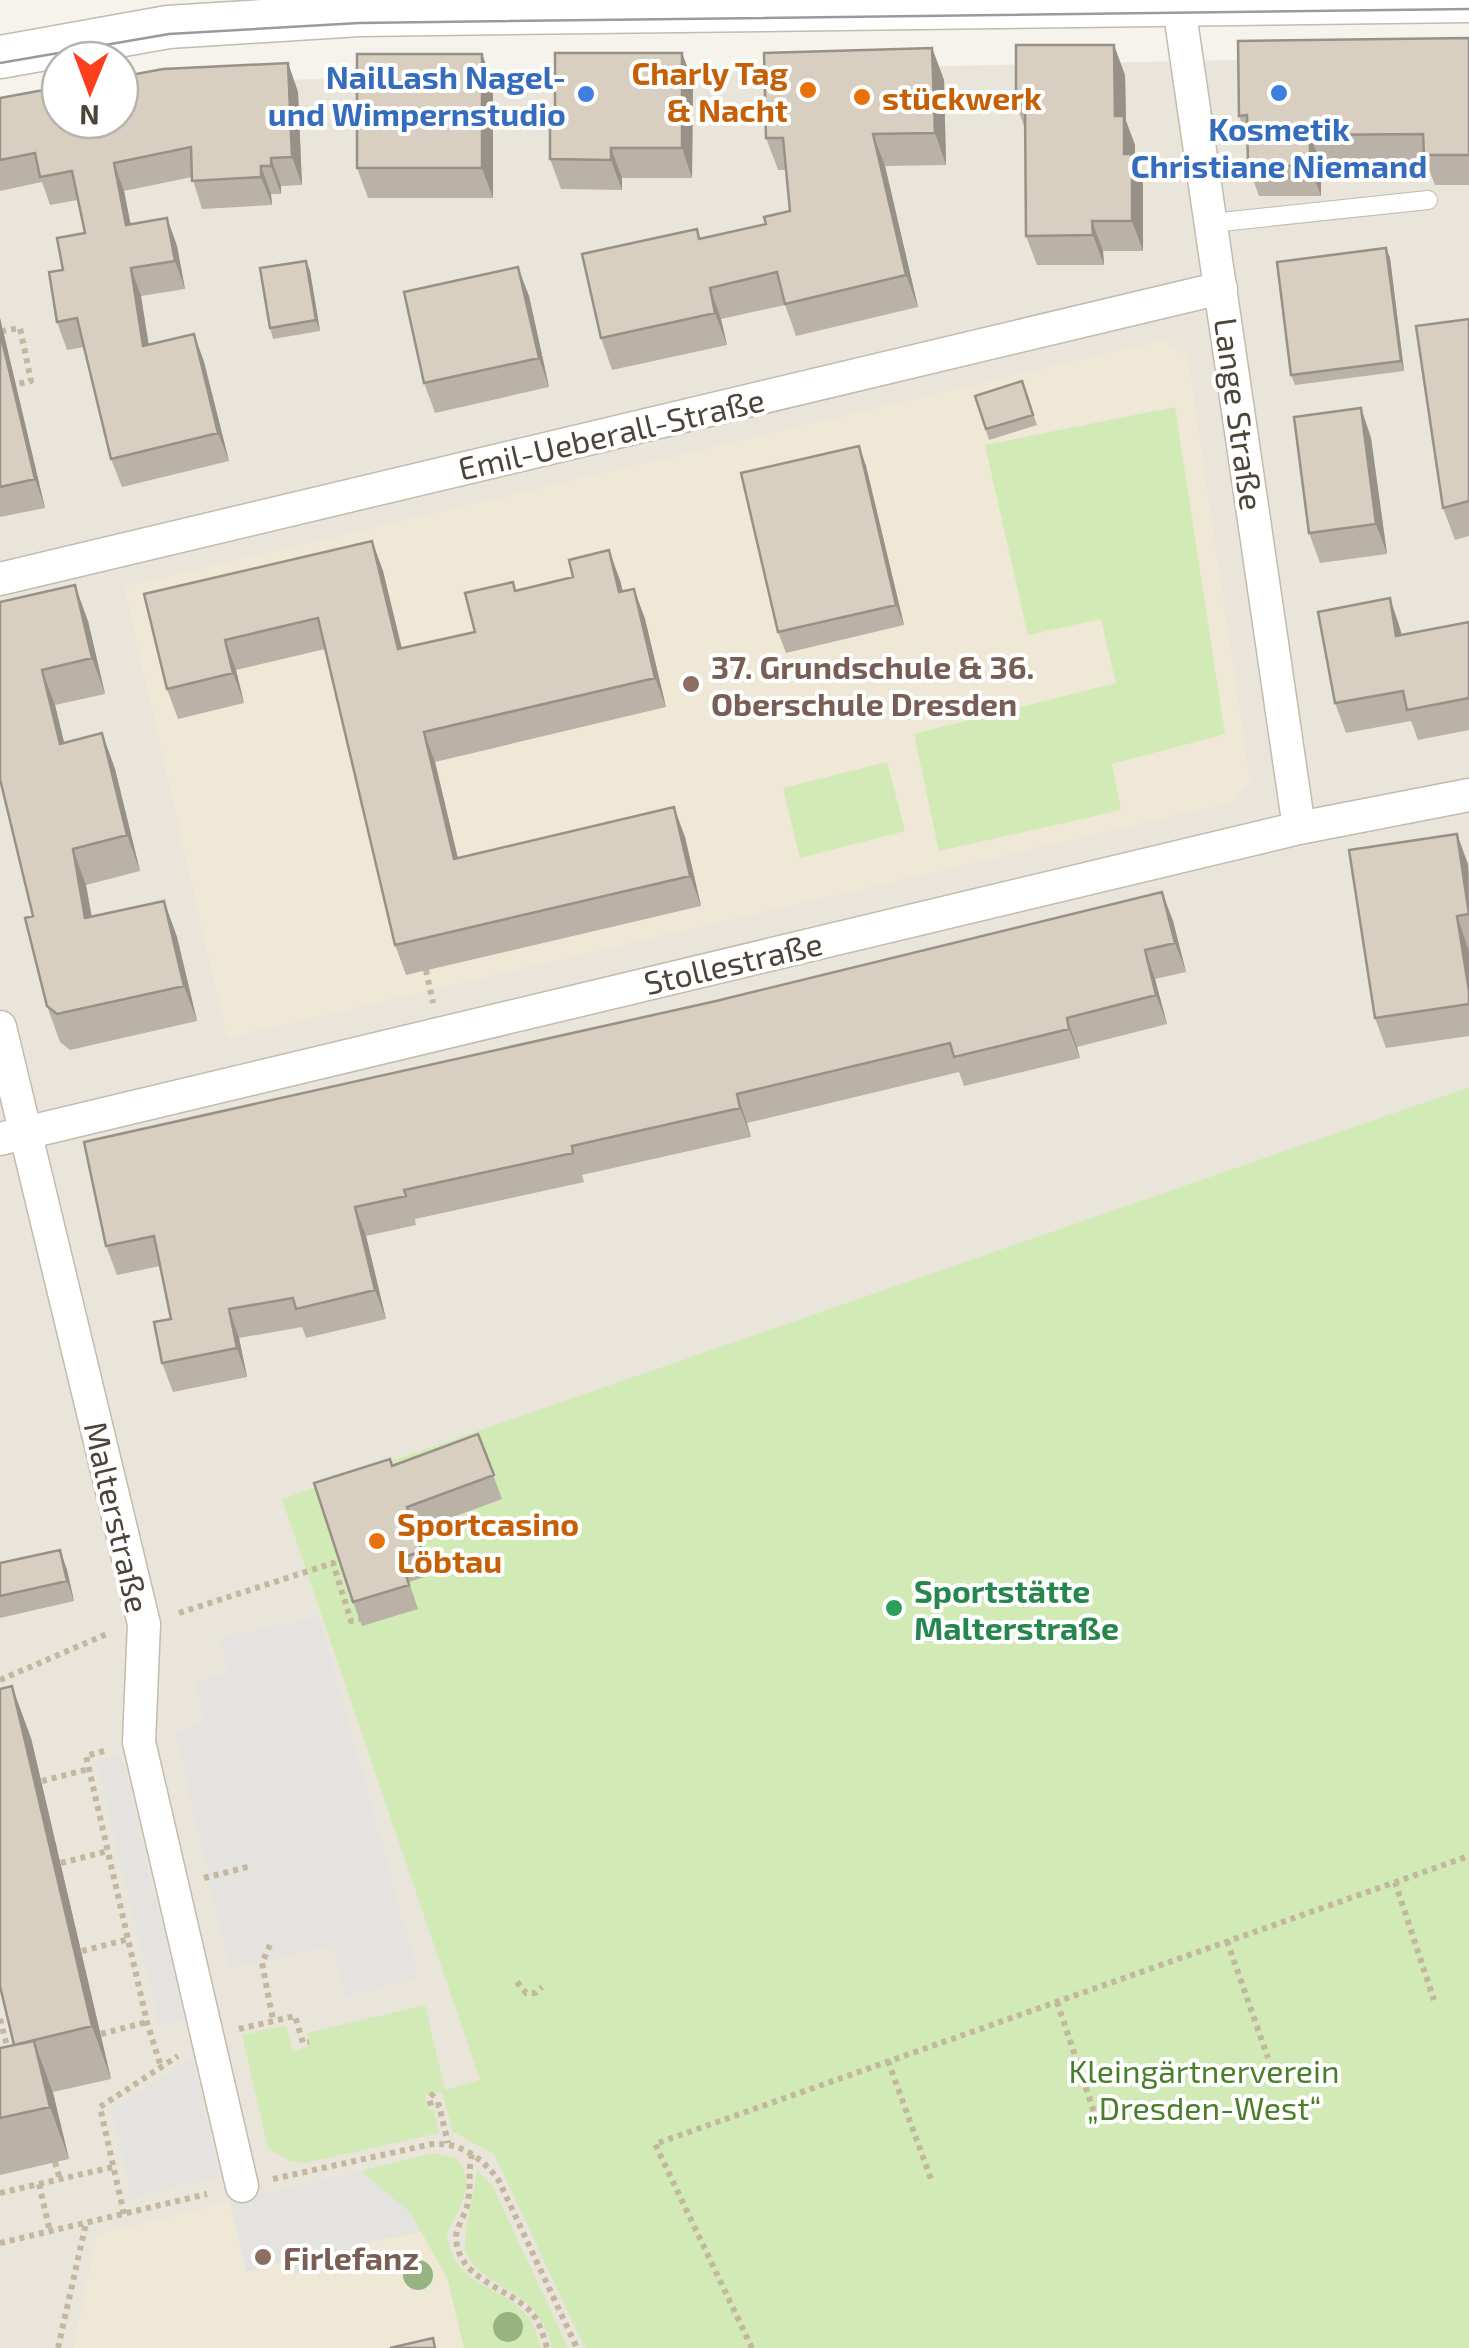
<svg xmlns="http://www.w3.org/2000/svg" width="1469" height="2348" font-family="'Exo 2',sans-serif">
<rect width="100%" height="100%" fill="#f6f3ec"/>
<path fill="#eae5da" d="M1469 55V1087L1429 1101 604 2348H0V120H120L184 82Z"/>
<path fill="#efe8d6" d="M1163 340 1188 358 1250 781 1233 802 227 1038 124 587Z
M361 2171 411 2213 448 2280 464 2348H73L97 2234Z"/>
<path fill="#d2eab5" d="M1175 407 1225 734 1112 764 1121 810 939 851 914 734 1116 683 1101 619 1028 635 985 445Z
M887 762 905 831 800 858 783 788Z
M1469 1087V2348H585L494 2154 453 2132 442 2092 425 2096 428 2110H434L439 2133 305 2163 290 2161 268 2148 242 2035 286 2025 293 2051 310 2046 307 2033 425 2005 445 2090 480 2080 282 1499Z
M432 2153 457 2158C478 2189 458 2207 447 2234 454 2289 505 2285 529 2318 535 2326 538 2339 541 2348H464L448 2280 421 2231 387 2239 379 2204 345 2175Z
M477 2170 492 2185 568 2348H552C539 2283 476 2290 465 2249 463 2239 475 2187 477 2170Z"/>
<path fill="#e5e3e0" d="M319 1616 419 1978 344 1997 334 1945 229 1969 175 1732 204 1723 195 1682 228 1673 219 1638Z
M120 1754 185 2020 159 2025 96 1761Z
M192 2058 220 2177 132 2197 111 2110Z
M361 2171 411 2213 420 2231 350 2247 352 2261 296 2274 291 2260 246 2272 230 2202Z"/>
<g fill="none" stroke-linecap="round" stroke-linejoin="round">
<g stroke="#c2bbae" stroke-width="20">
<path id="service" d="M1212 223 1428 200"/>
</g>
<g stroke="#c2bbae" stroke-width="35">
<path id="minor" d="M1178 0 1299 828
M0 579 1221 288
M0 1027 144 1624 139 1742 242 2186
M0 1139 1299 828 1469 795"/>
</g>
<g stroke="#c2bbae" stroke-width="45">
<path id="tertiary" d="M0 57 168 27 359 15 1469 1"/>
</g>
<path stroke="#c4b79f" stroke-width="6" stroke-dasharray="5 5" stroke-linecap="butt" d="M0 388 31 381 20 328 3 331
M426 970 433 1003
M179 1613 333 1563 351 1621 360 1619
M0 1680 109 1633
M104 1751 86 1756 147 2022 161 2067
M42 1781 89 1769
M61 1863 108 1851
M204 1878 251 1866
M1395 1882 1434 2000
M1227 1941 1268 2058
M270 1945 262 1963 273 2020
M82 1951 129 1939
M517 1982 526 1993H535L542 1987
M1057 2002 1097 2121
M0 2019 8 2050
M239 2029 295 2016 303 2043 309 2042
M101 2034 147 2022
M888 2061 931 2179
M434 2093 429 2098 431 2106 439 2105 448 2143
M472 2154C468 2169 471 2185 468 2201 467 2213 456 2226 456 2238 458 2280 508 2287 531 2312 539 2321 544 2337 547 2348
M55 2162 60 2179
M273 2179 432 2144C460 2142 483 2158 499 2181L577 2348
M39 2184 50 2232
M0 2193 113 2167
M124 2214 100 2107 178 2056
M0 2243 207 2194
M58 2348 86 2223
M752 2348 655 2144 1469 1856"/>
<use href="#service" stroke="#fff" stroke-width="18"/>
<use href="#minor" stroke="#fff" stroke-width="32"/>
<use href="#tertiary" stroke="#fff" stroke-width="42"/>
<path stroke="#9a9a9a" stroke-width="2.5" d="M0 63 169 34 359 23 1469 9"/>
</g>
<g fill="#97b381">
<circle cx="418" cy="2275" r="15"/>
<circle cx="508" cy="2327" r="15"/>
</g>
<path fill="#bab2a6" d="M1469 38V185H1435L1427 164 1321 165V196H1259L1248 166 1247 139 1239 116Z
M932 48 944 80 946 165 885 166 918 307 796 336 785 305 721 319 727 345 612 370 601 338 700 239 766 224 790 211 786 170H778L766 138Z
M682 53 693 83 692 178H622V190L561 189 550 159 555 119Z
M482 54 493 84V198H368L357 168Z
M288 63 298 92 302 185 281 186V194H271L272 205 202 209 192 177 124 191 131 225 167 218 177 246 185 289 141 296 149 345 194 334 204 362 229 461 122 487 111 459 84 347 67 350 57 322 63 270 85 233 78 200 50 205 42 182 0 191V98Z
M1125 75 1126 121 1135 145V161L1143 184V251H1103L1104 265H1037L1026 236 1025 129 1016 104Z
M1386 248 1390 258 1404 371 1295 385 1291 375Z
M306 261 310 271 320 331 273 339 270 328Z
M529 296 549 387 435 413 424 383Z
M0 318 45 508 0 517Z
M1469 319V536L1455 540 1443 508Z
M1022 381 1037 425 989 440 975 396Z
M1361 408 1371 438 1387 554 1320 563 1309 533Z
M859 446 866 466 904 625 786 653 778 632Z
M372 541 383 571 402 648 475 632 516 590 620 580 623 592 634 589 645 619 666 707 435 762 458 858 685 837 701 906 406 975 395 945 325 649 236 670 244 703 178 719 167 689 144 594Z
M0 602 88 621 105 694 55 705 64 743 102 733 115 769 140 871 86 885 92 917 164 901 177 937 197 1021 70 1050 60 1042 47 1006 33 916Z
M1469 622V730L1418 740 1411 721 1346 733 1335 703 1400 628 1402 635Z
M1468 864 1469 873V1036L1386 1048 1375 1018Z
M1162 892 1173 921 1186 972 1155 979 1167 1024 1077 1047 1080 1058 964 1086 959 1072 747 1123 751 1137 582 1175 584 1182 415 1219 416 1225 366 1236 386 1319 306 1338 302 1327 239 1338 247 1377 173 1392 162 1363 171 1319 160 1266 117 1275 106 1246 716 1001Z
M478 1434 502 1499 415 1531 431 1575 409 1582 418 1609 362 1626 353 1602 392 1466Z
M60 1550 67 1570 74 1601 0 1618V1563Z
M31 1738 111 2079 53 2092 69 2159 0 2175V2048L14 2045Z"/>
<path fill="#979187" d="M1114 45 1125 75 1126 121 1135 145V161L1143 184V251L1132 221 1115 116Z
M932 48 944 80 946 165 935 133Z
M682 53 693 83 692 178 682 148Z
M482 54 493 84V198L482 168Z
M288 63 298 92 302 185 292 157Z
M873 134 885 166 918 307 906 275Z
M1310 135 1321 165V196L1310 166Z
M611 148 622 178V190L611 160Z
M271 158 281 186V194L271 166Z
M114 163 124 191 136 253 126 225Z
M261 166 271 194 272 205 261 177Z
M167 218 177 246 185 289 175 261Z
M1092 221 1103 251 1104 265 1093 235Z
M1386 248 1390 258 1404 371 1401 361Z
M306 261 310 271 320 331 316 320Z
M518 267 529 296 549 387 539 358Z
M131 268 141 296 153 374 143 346Z
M710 288 721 319 727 345 715 313Z
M0 318 45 508 35 479 0 332Z
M194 334 204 362 229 461 218 433Z
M1361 408 1371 438 1387 554 1376 524Z
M859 446 866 466 904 625 896 605Z
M372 541 383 571 409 679 398 649Z
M609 550 620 580 630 622 619 592Z
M75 585 88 621 105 694 92 658Z
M634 589 645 619 666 707 655 678Z
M1390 598 1400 628 1407 666 1396 636Z
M225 640 236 670 244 703 233 673Z
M42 670 55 705 73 779 60 744Z
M424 732 435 762 465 889 454 859Z
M102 733 115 769 140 871 127 835Z
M674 807 685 837 701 906 690 876Z
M1457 834 1468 864 1469 914Z
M73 849 86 885 98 954 85 918Z
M1162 892 1173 921 1186 972 1175 943Z
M164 901 177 937 197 1021 184 986Z
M1457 916 1469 951V991Z
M1145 950 1155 979 1167 1024 1156 995Z
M1067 1018 1077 1047 1080 1058 1069 1029Z
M737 1094 747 1123 751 1137 740 1108Z
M355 1207 366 1236 386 1319 375 1290Z
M229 1309 239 1338 247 1377 237 1348Z
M60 1550 67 1570 74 1601 67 1581Z
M12 1686 31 1738 111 2079 92 2026Z
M34 2041 53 2093 69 2159 50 2107Z"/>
<path fill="#d8cfc1" stroke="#979187" stroke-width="2.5" d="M1469 38V155H1424L1423 134 1310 135V166H1248L1247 115 1239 116 1238 41Z
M1016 45H1114L1115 116H1124V154H1132V221H1092L1093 235 1026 236 1025 104H1016Z
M932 48 935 133 873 134 906 275 785 304 777 272 710 288 715 313 601 338 582 254 697 229 699 239 766 224 764 217 790 211 783 138H766L764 53Z
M555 53H682V148H611V160L550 159V119H555Z
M357 54H482V168H357Z
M288 63 292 157 271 158V166H261V177L192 181 191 147 114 163 126 225 167 218 175 261 131 268 143 346 194 334 218 433 111 459 77 318 57 322 49 272 63 270 57 238 85 233 72 171 40 177 35 153 0 160V98L60 87V120H120V77L163 69Z
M1386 248 1401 361 1291 375 1277 262Z
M306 261 316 320 270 328 260 268Z
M518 267 539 358 424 383 404 292Z
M1469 319V501L1443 508 1416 326Z
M0 332 35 479 0 487Z
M1022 381 1033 415 986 429 975 396Z
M1361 408 1376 524 1309 533 1294 417Z
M859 446 896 605 778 632 741 473Z
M372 541 398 649 475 632 465 593 513 582 515 591 573 577 569 560 609 550 619 592 634 589 655 678 424 732 454 859 674 807 690 876 395 945 318 618 225 640 233 673 167 689 144 594Z
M75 585 92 658 42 670 60 744 102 733 127 835 73 849 85 918 164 901 184 986 57 1014 47 1006 25 918 33 916 0 779V602Z
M1390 598 1396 636 1469 622V698L1407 710 1403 691 1335 703 1318 612Z
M1457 834 1469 914 1457 916 1469 991V1004L1375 1018 1349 850Z
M1162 892 1175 943 1145 950 1156 995 1067 1018 1069 1029 954 1057 950 1043 737 1094 740 1108 572 1146 573 1153 404 1190 406 1196 355 1207 375 1290 296 1309 293 1298 229 1309 237 1348 162 1363 154 1322 171 1319 154 1236 106 1246 84 1142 716 1001Z
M478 1434 494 1475 407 1507 422 1551 401 1558 409 1585 353 1602 314 1483 390 1459 392 1466Z
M60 1550 67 1581 0 1596V1563Z
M12 1686 92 2026 14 2045 0 1986V1689Z
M34 2041 50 2107 0 2118V2048Z
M433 2338 435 2348H390Z"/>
<g fill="#e8710a" stroke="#fff" stroke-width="4">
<circle cx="808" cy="90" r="10"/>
<circle cx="862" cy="97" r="10"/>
<circle cx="377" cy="1541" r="10"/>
</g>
<g fill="#3f7fe0" stroke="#fff" stroke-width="4">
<circle cx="1279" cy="93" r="10"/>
<circle cx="586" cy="94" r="10"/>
</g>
<g fill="#8d6e63" stroke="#fff" stroke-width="4">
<circle cx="691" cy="684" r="10"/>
<circle cx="263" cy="2257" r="10"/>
</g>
<circle fill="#2e9e5b" stroke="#fff" stroke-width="4" cx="894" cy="1608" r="10"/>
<g text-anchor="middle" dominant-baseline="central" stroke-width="8" stroke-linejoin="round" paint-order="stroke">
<g font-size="32" font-weight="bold" fill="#c56008" stroke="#fff" text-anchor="start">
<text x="788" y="72" text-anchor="end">Charly Tag<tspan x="788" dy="37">&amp; Nacht</tspan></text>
<text x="882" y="97">stückwerk</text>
<text x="397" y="1523">Sportcasino<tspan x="397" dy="37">Löbtau</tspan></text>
</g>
<g font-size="32" font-weight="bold" fill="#366cbe" stroke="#fff" text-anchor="end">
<text x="566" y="76">NailLash Nagel-<tspan x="566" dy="37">und Wimpernstudio</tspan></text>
<text x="1279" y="128" text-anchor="middle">Kosmetik<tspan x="1279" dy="37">Christiane Niemand</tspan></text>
</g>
<g font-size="32" fill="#4b4439" stroke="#fff">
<text transform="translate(1240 414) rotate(82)">Lange Straße</text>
<text transform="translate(611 433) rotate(-13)">Emil-Ueberall-Straße</text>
<text transform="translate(733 962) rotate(-13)">Stollestraße</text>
<text transform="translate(118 1517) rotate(77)">Malterstraße</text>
</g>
<g font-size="32" font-weight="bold" fill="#785e54" stroke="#fff" text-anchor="start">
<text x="711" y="666">37. Grundschule &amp; 36.<tspan x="711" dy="37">Oberschule Dresden</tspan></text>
<text x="283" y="2257">Firlefanz</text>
</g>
<g font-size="32" font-weight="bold" fill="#27864d" stroke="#fff" text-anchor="start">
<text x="914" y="1590">Sportstätte<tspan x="914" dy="37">Malterstraße</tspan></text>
</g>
<g font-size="32" fill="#4a7f2a" stroke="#fff">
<text x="1204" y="2070">Kleingärtnerverein<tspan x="1204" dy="37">„Dresden-West“</tspan></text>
</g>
</g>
<g transform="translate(90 90) rotate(181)"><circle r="48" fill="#ffffff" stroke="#b7b4b0" stroke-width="2.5"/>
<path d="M0-8L18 38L0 25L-18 38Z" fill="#fc3f1d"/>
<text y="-15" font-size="28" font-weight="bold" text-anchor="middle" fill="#4b4439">N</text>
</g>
</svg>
